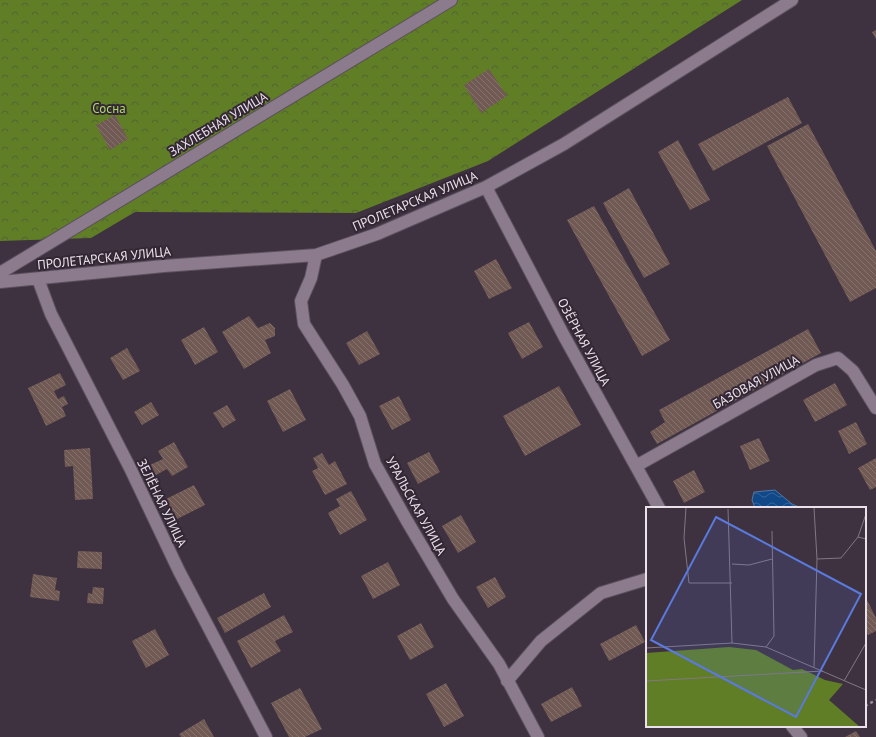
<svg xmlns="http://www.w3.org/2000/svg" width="876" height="737" font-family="'PT Sans',sans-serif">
<defs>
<pattern id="forest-crowns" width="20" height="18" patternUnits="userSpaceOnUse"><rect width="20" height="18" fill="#607e25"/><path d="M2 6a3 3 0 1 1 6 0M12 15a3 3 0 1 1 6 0" fill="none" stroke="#546434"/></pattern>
<pattern id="water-waves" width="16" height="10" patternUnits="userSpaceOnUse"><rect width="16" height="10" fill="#114988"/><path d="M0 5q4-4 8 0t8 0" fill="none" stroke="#346399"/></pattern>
<pattern id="building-back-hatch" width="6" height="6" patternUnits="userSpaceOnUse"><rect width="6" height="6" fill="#715954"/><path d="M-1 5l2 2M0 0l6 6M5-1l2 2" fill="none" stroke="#85716d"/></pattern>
</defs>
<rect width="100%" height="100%" fill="#3e3140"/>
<path fill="url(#forest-crowns)" d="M0 0H742L488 161 356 213 135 212 91 238 0 241Z"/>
<path fill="url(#water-waves)" stroke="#5277a6" d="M775 490 792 504 801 508H755L752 500 754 492Z"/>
<path fill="url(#building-back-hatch)" d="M876 30V39L872 32Z
M489 69 507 96 481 113 464 85Z
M788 97 802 123 713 171 698 144Z
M115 115 128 139 110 150 96 125Z
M808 124 876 251V288L850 302 767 146Z
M678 140 710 200 690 210 658 152Z
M629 188 670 264 644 278 603 203Z
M594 206 670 340 642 356 567 220Z
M496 259 512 288 489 299 474 271Z
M249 316 258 328 270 323 275 328V336L265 340 271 353 244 369 222 332Z
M529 322 543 347 522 359 508 333Z
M204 327 218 352 195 365 181 340Z
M808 329 821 353 657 444 650 432 665 422 659 410Z
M367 331 380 354 359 365 346 343Z
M127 348 140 371 123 380 110 358Z
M60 373 66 385 54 391 58 399 64 396 68 404 62 407 66 416 46 426 28 388Z
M835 383 847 405 815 422 803 400Z
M559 386 581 425 525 456 503 416Z
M290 389 306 420 283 432 267 401Z
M399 396 411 420 392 430 379 406Z
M151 402 159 415 142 425 134 412Z
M227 405 236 420 223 428 213 413Z
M856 422 867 444 849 454 838 431Z
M759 438 770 461 750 470 740 446Z
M174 442 188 467 172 476 167 469 156 475 150 465 163 459 158 451Z
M90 448 93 499 75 500 73 466 65 467 64 450Z
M429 452 440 472 418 484 407 463Z
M322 453 329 465 335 461 347 484 325 495 312 471 318 468 313 458Z
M876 458V487L870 490 858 468Z
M694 470 705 492 684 503 673 481Z
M194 485 205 505 177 519 166 499Z
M351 491 367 520 340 535 328 513 340 506 336 499Z
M461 515 476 542 458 553 442 526Z
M78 551 102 552V569L77 568Z
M388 562 400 585 373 599 361 576Z
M33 574 57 578 55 590 60 591 59 601 30 597Z
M495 577 506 597 488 608 476 587Z
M93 587 104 588 103 604 87 603 88 593 92 594Z
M264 593 271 607 225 633 217 618Z
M867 600 876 618V631L868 635 865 628V601Z
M284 615 293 632 275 641 281 651 251 668 237 641Z
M421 623 434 647 410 660 397 636Z
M636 625 645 642 609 661 600 644Z
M155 629 169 655 146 668 132 641Z
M446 683 464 716 444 727 426 694Z
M572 687 582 706 551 722 541 704Z
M300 688 322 729 305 737H289L271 703Z
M204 719 214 737H181L179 734Z
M856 731 860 737H845Z"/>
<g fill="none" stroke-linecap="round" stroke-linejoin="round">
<g stroke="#5c505d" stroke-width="14">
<path id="minor" d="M486 187 564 336 659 508
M316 255 311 278 301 301 304 324 343 385 360 416 375 464 407 521 453 599 499 664 538 737
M0 273 451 0
M38 279 51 314 130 468 179 571 266 737
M0 282 164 266 316 255 377 234 486 187 564 144 792 0
M636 466 816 365 838 358 853 371 876 408
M507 681 541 641 601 593 647 579
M792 726 801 737"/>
</g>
<path stroke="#958a97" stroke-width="2.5" stroke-dasharray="3 3" stroke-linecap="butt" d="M865 706 876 700"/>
<use href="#minor" stroke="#8b7b8c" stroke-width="12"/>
</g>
<g text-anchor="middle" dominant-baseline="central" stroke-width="4" stroke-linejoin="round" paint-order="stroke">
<g font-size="13" fill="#add765" stroke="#342735">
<text x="109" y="108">Сосна</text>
</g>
<g font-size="13" fill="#eae1eb" stroke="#342735">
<text transform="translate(218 124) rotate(-31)">ЗАХЛЕБНАЯ УЛИЦА</text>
<text transform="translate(415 201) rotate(-23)">ПРОЛЕТАРСКАЯ УЛИЦА</text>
<text transform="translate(104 258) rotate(-6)">ПРОЛЕТАРСКАЯ УЛИЦА</text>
<text transform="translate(584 342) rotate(62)">ОЗЁРНАЯ УЛИЦА</text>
<text transform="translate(756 382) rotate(-29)">БАЗОВАЯ УЛИЦА</text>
<text transform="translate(162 503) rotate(64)">ЗЕЛЁНАЯ УЛИЦА</text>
<text transform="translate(416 506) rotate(61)">УРАЛЬСКАЯ УЛИЦА</text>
</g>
</g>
<g transform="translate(646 507)">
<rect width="220" height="220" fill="#3e3140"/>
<path d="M83 140 110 143 147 163 156 162 179 173 197 177 183 193 214 220H0V146Z" fill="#607e25"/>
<path fill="none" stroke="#837784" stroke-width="1" d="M40 0 38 31 43 76H86M168 1 171 52 168 160M82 2 86 136M220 7 212 30 220 32M171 52 195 51 212 30M86 57 103 58 126 52M120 140 128 129 126 24M0 141 86 136 120 140 220 183M0 174 177 164M198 174 220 136"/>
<path fill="#5a7ade" fill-opacity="0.15" stroke="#5a7ade" stroke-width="2" d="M70 10 215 87 150 210 5 133Z"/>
<rect width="220" height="220" fill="none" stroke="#eae1eb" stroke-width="2"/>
</g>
</svg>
